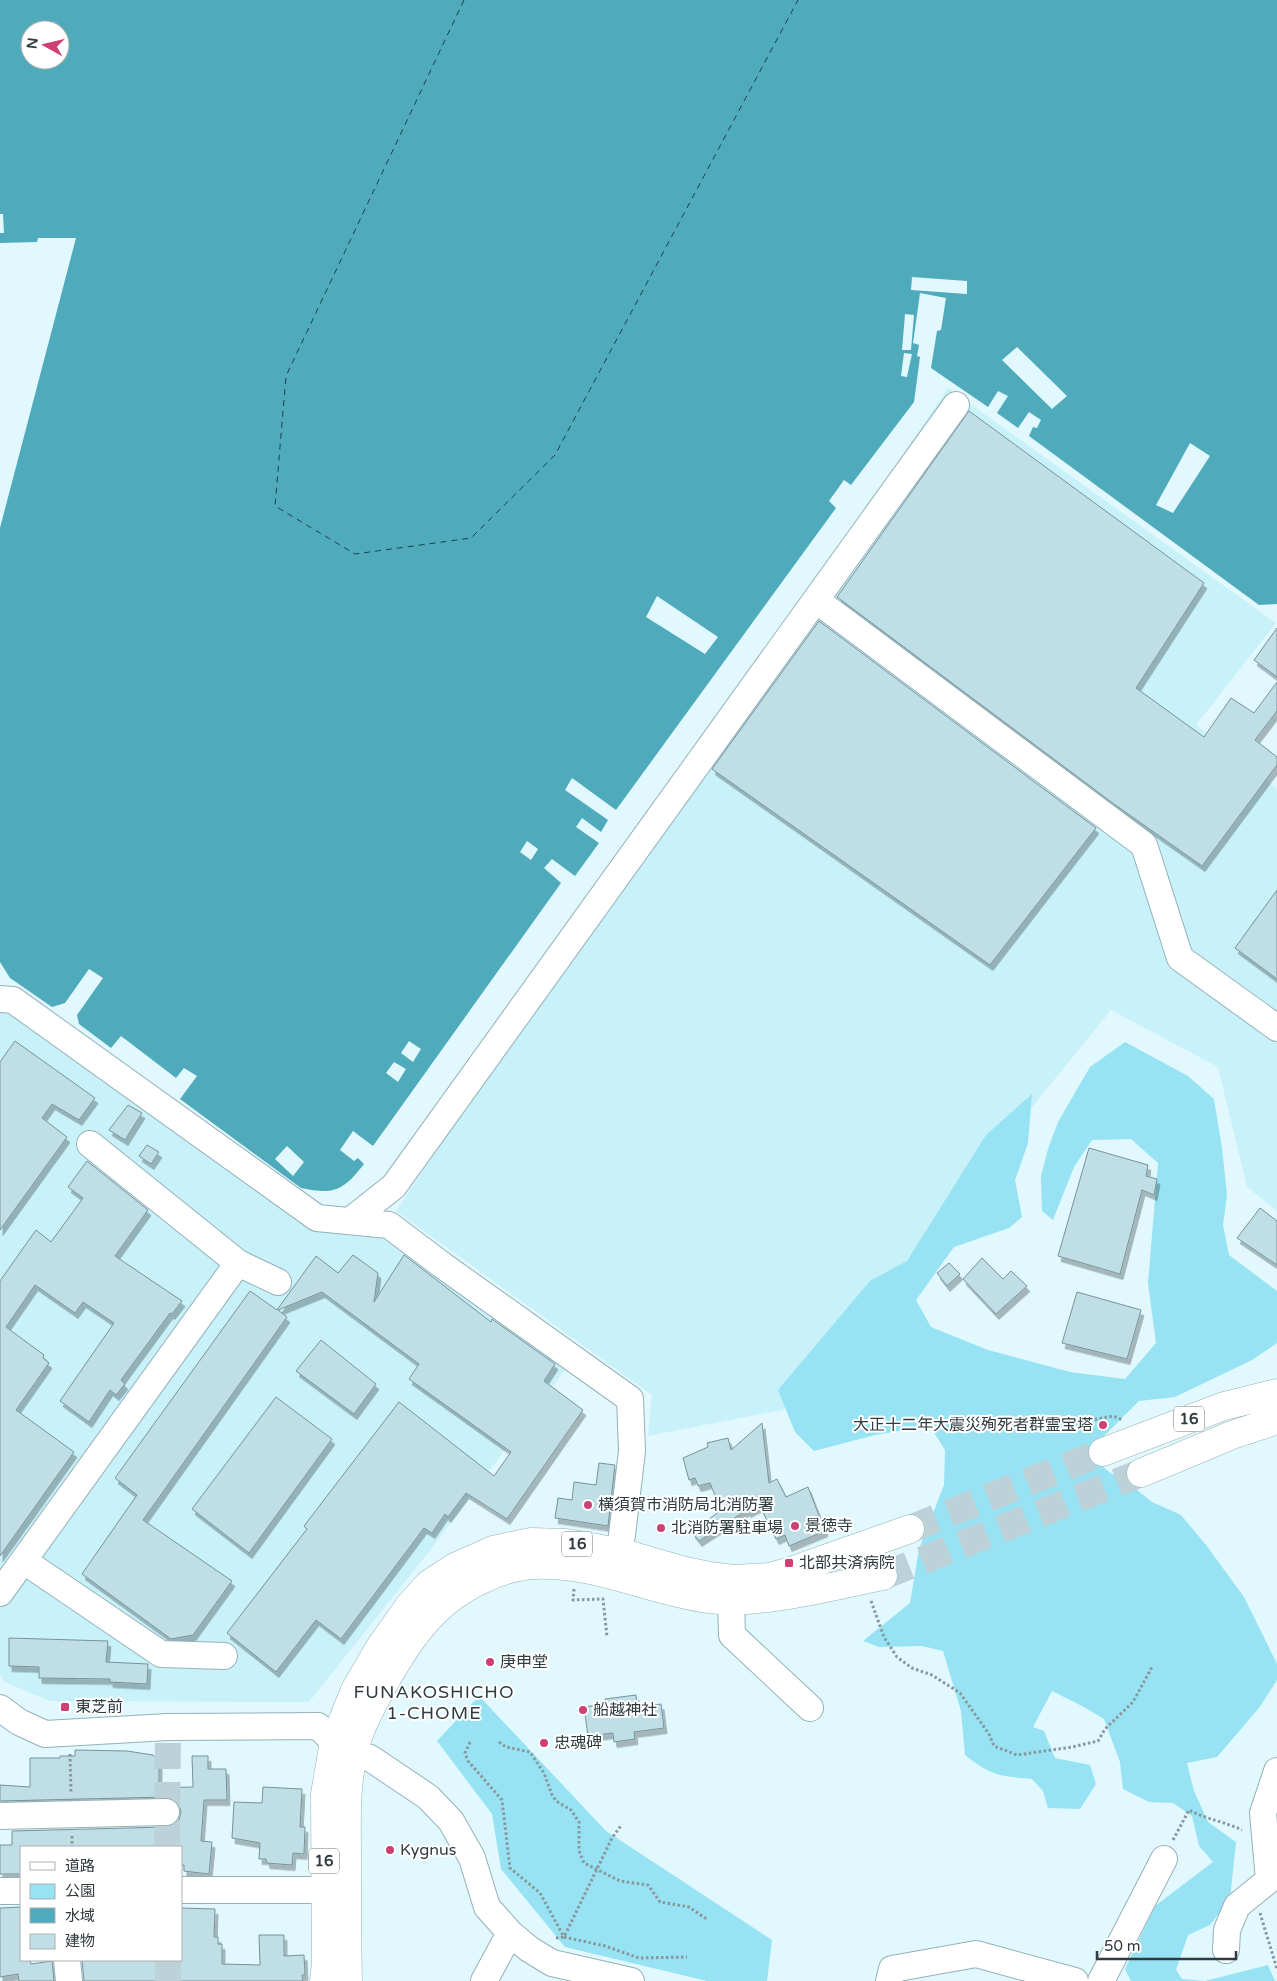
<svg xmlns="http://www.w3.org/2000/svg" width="1277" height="1981" font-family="'Varela Round','Noto Sans JP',sans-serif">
<defs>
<filter id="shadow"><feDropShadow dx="3" dy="5.5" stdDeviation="0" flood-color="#0004"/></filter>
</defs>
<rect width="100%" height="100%" fill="#e0f8fe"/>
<path fill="#c8f1f9" d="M948 388 1276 623 1196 725 1277 789V1211L1247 1187 1218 1067 1111 1010 786 1409 648 1436 652 1395 396 1211Z
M8 1005 319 1230 392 1234 570 1363 431 1549 309 1702 50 1701 5 1682 0 1675V1010Z"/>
<path fill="#97e3f3" d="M1125 1042 1188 1076 1214 1099 1222 1148 1227 1195 1223 1225 1229 1255 1277 1291V1343L1252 1360 1175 1397 1139 1401 1096 1444 1097 1461 1109 1472 1132 1486 1152 1502 1181 1515 1206 1545 1244 1597 1277 1664V1680L1259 1708 1217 1757 1187 1763 1194 1791 1208 1822 1236 1842 1230 1899 1210 1925 1188 1935 1176 1970 1182 1979 1205 1981 1268 1965 1275 1981H1131L1125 1969 1155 1906 1213 1862 1199 1846 1192 1816 1173 1803 1149 1802 1123 1789 1120 1762 1104 1719 1084 1707 1052 1691 1033 1727 1044 1731 1055 1758 1090 1765 1096 1784 1080 1809 1048 1808 1043 1791 1032 1779C999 1776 992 1776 965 1755L961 1711 943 1651 922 1646 879 1647 863 1641 910 1603 919 1549 944 1485 945 1450 930 1426 875 1435 814 1451 795 1432 778 1390 870 1281 907 1261 986 1135 1032 1094 1028 1143 1015 1180 1022 1217 1009 1228 954 1247 916 1300 931 1327 988 1350 1070 1372 1125 1379 1156 1343 1148 1283 1158 1163 1131 1139 1092 1140 1074 1167 1053 1220 1042 1211 1041 1176 1048 1149 1058 1122 1090 1067Z
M479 1696 606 1831 772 1940 767 1981H707L565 1947 501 1869 492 1814 437 1741Z"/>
<path fill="#4fabbc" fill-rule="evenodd" d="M0 0H1277V604L1259 605 1029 436 1033 427 1037 428 1041 420 1029 412 1018 428 997 413 1008 396 998 391 988 407 931 368 937 331 941 330 946 298 920 293 913 343 919 345 917 356 920 357 914 402 851 485 844 480 829 501 836 508 616 810 572 778 565 790 608 820 601 832 582 818 576 827 599 843 575 876 552 859 544 868 561 883 373 1146 353 1131 340 1150 354 1161 358 1158 364 1164C343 1191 334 1195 301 1188L180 1099 197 1076 184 1068 176 1078 121 1036 111 1048 79 1024 77 1015 103 978 89 969 65 1003 52 1007 10 978 0 962V528L76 238H38L37 242 0 243V233H4L3 214H0ZM30 30H60V60H30ZM912 277 967 281V294L911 290ZM905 314 914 315 911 350H902ZM1017 347 1067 396 1052 409 1002 360ZM904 353 912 354 907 377 901 376ZM1190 443 1210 456 1173 513 1156 505ZM657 596 718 637 705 654 646 617ZM527 841 538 849 531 860 520 852ZM409 1041 421 1049 413 1062 401 1053ZM394 1062 406 1069 398 1082 386 1073ZM287 1146 304 1162 293 1176 275 1159Z"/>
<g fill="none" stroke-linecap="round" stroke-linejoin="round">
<path stroke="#18424a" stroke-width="1" stroke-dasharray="6 5" stroke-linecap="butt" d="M464 0 286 376 275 506 355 554 471 538 555 455 798 0"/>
</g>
<path fill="#c0dee5" stroke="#769399" filter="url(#shadow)" d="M969 411 1204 583 1136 688 1204 737 1231 698 1254 713 1277 682V711L1255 740 1277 757V765L1202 866 1114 804 837 597Z
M819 621 1096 828 990 965 712 769Z
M1277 628V677L1254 660Z
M1277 890V979L1235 948Z
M15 1041 95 1098 79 1120 52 1104 42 1118 67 1137 0 1230V1062Z
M128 1105 142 1113 125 1140 109 1130Z
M147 1145 159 1152 151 1164 139 1156Z
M1089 1148 1148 1165 1146 1176 1157 1179 1154 1195 1142 1190 1120 1274 1058 1256Z
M87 1161 148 1210 115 1256 182 1301 172 1314 170 1313 121 1380 125 1384 116 1395 110 1390 89 1422 60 1401 114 1323 83 1302 75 1313 35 1285 6 1327 44 1355 43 1358 49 1363 16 1410 74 1452 0 1556V1281L36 1230 51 1242 83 1198 68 1187Z
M1260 1208 1277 1221V1265L1237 1238Z
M353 1255 378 1273 374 1302 404 1255 491 1322 492 1319 555 1364 544 1381 583 1410 507 1519 466 1493 448 1517 445 1514 432 1533 424 1528 341 1639 316 1620 276 1672 227 1633 307 1529 304 1526 399 1402 494 1476 511 1452 409 1379 419 1364 322 1292 278 1310 287 1317 143 1520 232 1581 193 1635 171 1639 82 1574 137 1495 115 1478 250 1291 277 1310 316 1256 338 1273Z
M982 1258 1003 1279 1011 1271 1027 1286 996 1314 963 1279Z
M949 1263 960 1274 947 1286 937 1273Z
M1077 1292 1141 1310 1127 1359 1062 1343Z
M321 1340 376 1384 354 1414 296 1371Z
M276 1397 332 1439 249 1553 192 1509Z
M762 1423 769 1483 777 1479 786 1497 808 1487 825 1531 789 1546 785 1535 776 1539 760 1506 748 1512 747 1510 699 1541 692 1532 721 1510 710 1483 698 1486 695 1478 689 1480 683 1458 708 1447 707 1443 728 1438 731 1450Z
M599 1463 615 1465 608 1526 555 1518 558 1498 572 1500 574 1482 596 1485Z
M9 1638 108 1641 106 1662 148 1664 147 1684 110 1682V1679L39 1678V1667L9 1666Z
M636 1695 637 1707 661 1704 664 1728 634 1732 635 1739 614 1742 613 1733 588 1736 584 1707 606 1704 605 1699Z
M75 1750 127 1751 153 1755 159 1761V1788L193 1787 192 1756H208V1769H226L227 1800H204L201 1841 212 1842 209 1874 184 1871V1865H181V1847H21V1874H0V1845H12V1831L166 1827 173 1825 179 1820 181 1812 179 1805 174 1799 166 1797 0 1801V1785L30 1787V1758H60V1756H75Z
M263 1787 302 1789 300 1827H305L304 1854 293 1853 292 1865 267 1863 266 1859H259L260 1843 232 1838 234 1802 262 1803Z
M21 1907V1960H30L31 1964 52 1961 54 1981H19L18 1974 0 1977V1908Z
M181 1908 215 1909 214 1937H218V1944H222V1964L260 1965 259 1935H284V1956L304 1955 305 1975H302L303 1981H84L82 1960H181Z"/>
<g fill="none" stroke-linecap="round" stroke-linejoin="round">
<path stroke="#bdd2d8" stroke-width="26" stroke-dasharray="26 13" stroke-linecap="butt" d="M167 1847 168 1727
M168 1981V1960"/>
<path stroke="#bdd2d8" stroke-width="28" stroke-dasharray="28 14" stroke-linecap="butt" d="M910 1529 1103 1452
M883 1576 1141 1473"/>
<g stroke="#94b2b8" stroke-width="28">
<path id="minor" d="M816 600 1144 845 1180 958 1277 1028
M0 999 13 1000 317 1218 389 1225 442 1265 630 1399 632 1451 622 1535 615 1574
M90 1144 238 1263 278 1282
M350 1221 394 1186 956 405
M24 1561 161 1654 224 1656
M734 1580 731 1600 732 1635 810 1708
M0 1593 238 1263
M0 1708 19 1722 45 1734 168 1727 318 1726 334 1742 353 1753 370 1758 428 1797 451 1821 472 1858 487 1907 510 1933 529 1949 552 1963 631 1981
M0 1816 166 1812
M181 1890H324
M0 1891H21
M1226 1950 1227 1930 1237 1906 1269 1880 1263 1813 1277 1771
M67 1960 69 1981
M484 1981 510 1933
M889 1981 892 1969 976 1954 1075 1981
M1101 1981 1164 1859"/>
</g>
<g stroke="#94b2b8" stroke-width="29">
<path id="highway" d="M1103 1452 1224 1406 1277 1393
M1141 1473 1232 1435 1277 1420
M324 1981 326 1964 325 1794 334 1742 355 1690 380 1647 409 1606 429 1584 455 1567 493 1550 531 1542 567 1543 619 1552 681 1570 709 1576 734 1579 770 1577 791 1571 910 1529
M348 1981C347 1939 347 1897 347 1856 347 1821 345 1786 354 1752 359 1728 371 1707 383 1685 408 1641 433 1602 481 1580 497 1572 516 1566 534 1565 595 1562 650 1591 708 1599 759 1606 832 1586 883 1576"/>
</g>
<path stroke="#87989d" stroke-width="3" stroke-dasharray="2.5 2.5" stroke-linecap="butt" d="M1075 1423 1113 1416 1123 1420
M574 1589 573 1600 603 1599 607 1637
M871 1601 884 1637 897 1657 912 1668 932 1675 960 1693 989 1734 994 1746 1017 1755 1072 1747 1098 1741 1105 1729 1133 1702 1152 1667
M470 1742 465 1753 468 1761 502 1800 510 1868 540 1893 564 1937 605 1946 639 1958 687 1957
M499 1742 506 1747 530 1752 544 1773 552 1795 556 1801 571 1810 579 1822V1851L584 1863 620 1881 648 1885 660 1902 689 1907 708 1920
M70 1754 71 1792
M72 1836V1847
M1173 1840 1189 1810C1206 1819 1225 1822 1242 1830
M1260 1913 1277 1969
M556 1938 564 1937 612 1838 622 1824"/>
<use href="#minor" stroke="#fff" stroke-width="26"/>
<use href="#highway" stroke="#fff" stroke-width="28"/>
</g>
<g fill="#cc4073" stroke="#fff" stroke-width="2">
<circle cx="1103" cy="1425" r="5"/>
<circle cx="588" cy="1505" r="5"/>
<circle cx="795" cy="1526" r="5"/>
<circle cx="661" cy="1528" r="5"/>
<rect x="784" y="1558" width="10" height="10" rx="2.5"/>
<circle cx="490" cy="1662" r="5"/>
<rect x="60" y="1702" width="10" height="10" rx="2.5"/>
<circle cx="583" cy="1710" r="5"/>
<circle cx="544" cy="1743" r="5"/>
<circle cx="390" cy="1850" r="5"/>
</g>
<g text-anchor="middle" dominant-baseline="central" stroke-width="4" stroke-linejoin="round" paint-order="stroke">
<g fill="#fff" stroke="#6d7678" stroke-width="1">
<rect x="1174" y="1406.5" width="30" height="25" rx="4"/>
<rect x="562" y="1531.5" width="30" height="25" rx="4"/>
<rect x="309" y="1848.5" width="30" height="25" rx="4"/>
</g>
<g font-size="15" font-weight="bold" fill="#2f3b3e">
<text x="1189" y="1419">16</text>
<text x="577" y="1544">16</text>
<text x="324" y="1861">16</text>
</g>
<g font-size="16" fill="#2f3b3e" stroke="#fff" text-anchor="start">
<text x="1093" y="1425" text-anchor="end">大正十二年大震災殉死者群霊宝塔</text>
<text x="598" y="1505">横須賀市消防局北消防署</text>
<text x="805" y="1526">景徳寺</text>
<text x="671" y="1528">北消防署駐車場</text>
<text x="799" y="1563">北部共済病院</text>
<text x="500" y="1662">庚申堂</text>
<text x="75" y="1707">東芝前</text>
<text x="593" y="1710">船越神社</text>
<text x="554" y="1743">忠魂碑</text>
<text x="400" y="1850">Kygnus</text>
</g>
<g font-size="18" letter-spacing="1" fill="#2f3b3e" stroke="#fff">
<text x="434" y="1692">FUNAKOSHICHO<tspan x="434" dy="21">1-CHOME</tspan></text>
</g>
</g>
<rect x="20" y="1846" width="162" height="115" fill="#ffffff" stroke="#acb1b2"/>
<rect x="30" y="1862" width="25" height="8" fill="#ffffff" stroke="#acb1b2"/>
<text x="65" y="1871" font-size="15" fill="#2f3b3e">道路</text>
<rect x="30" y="1884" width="25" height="15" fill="#97e3f3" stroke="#acb1b2"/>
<text x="65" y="1896" font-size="15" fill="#2f3b3e">公園</text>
<rect x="30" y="1908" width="25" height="15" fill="#4fabbc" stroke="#acb1b2"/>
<text x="65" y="1921" font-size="15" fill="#2f3b3e">水域</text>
<rect x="30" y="1934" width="25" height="15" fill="#c0dee5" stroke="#acb1b2"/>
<text x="65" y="1946" font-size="15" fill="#2f3b3e">建物</text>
<g transform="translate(45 45) rotate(278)"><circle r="24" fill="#ffffff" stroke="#acb1b2"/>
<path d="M0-4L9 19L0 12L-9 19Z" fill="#cc4073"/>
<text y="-8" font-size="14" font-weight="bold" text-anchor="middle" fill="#2f3b3e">N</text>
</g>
<path d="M1097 1951v8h139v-8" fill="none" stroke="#2f3b3e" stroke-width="2.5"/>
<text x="1104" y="1951" font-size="15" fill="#2f3b3e" stroke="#ffffff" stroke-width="4" paint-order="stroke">50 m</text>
</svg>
